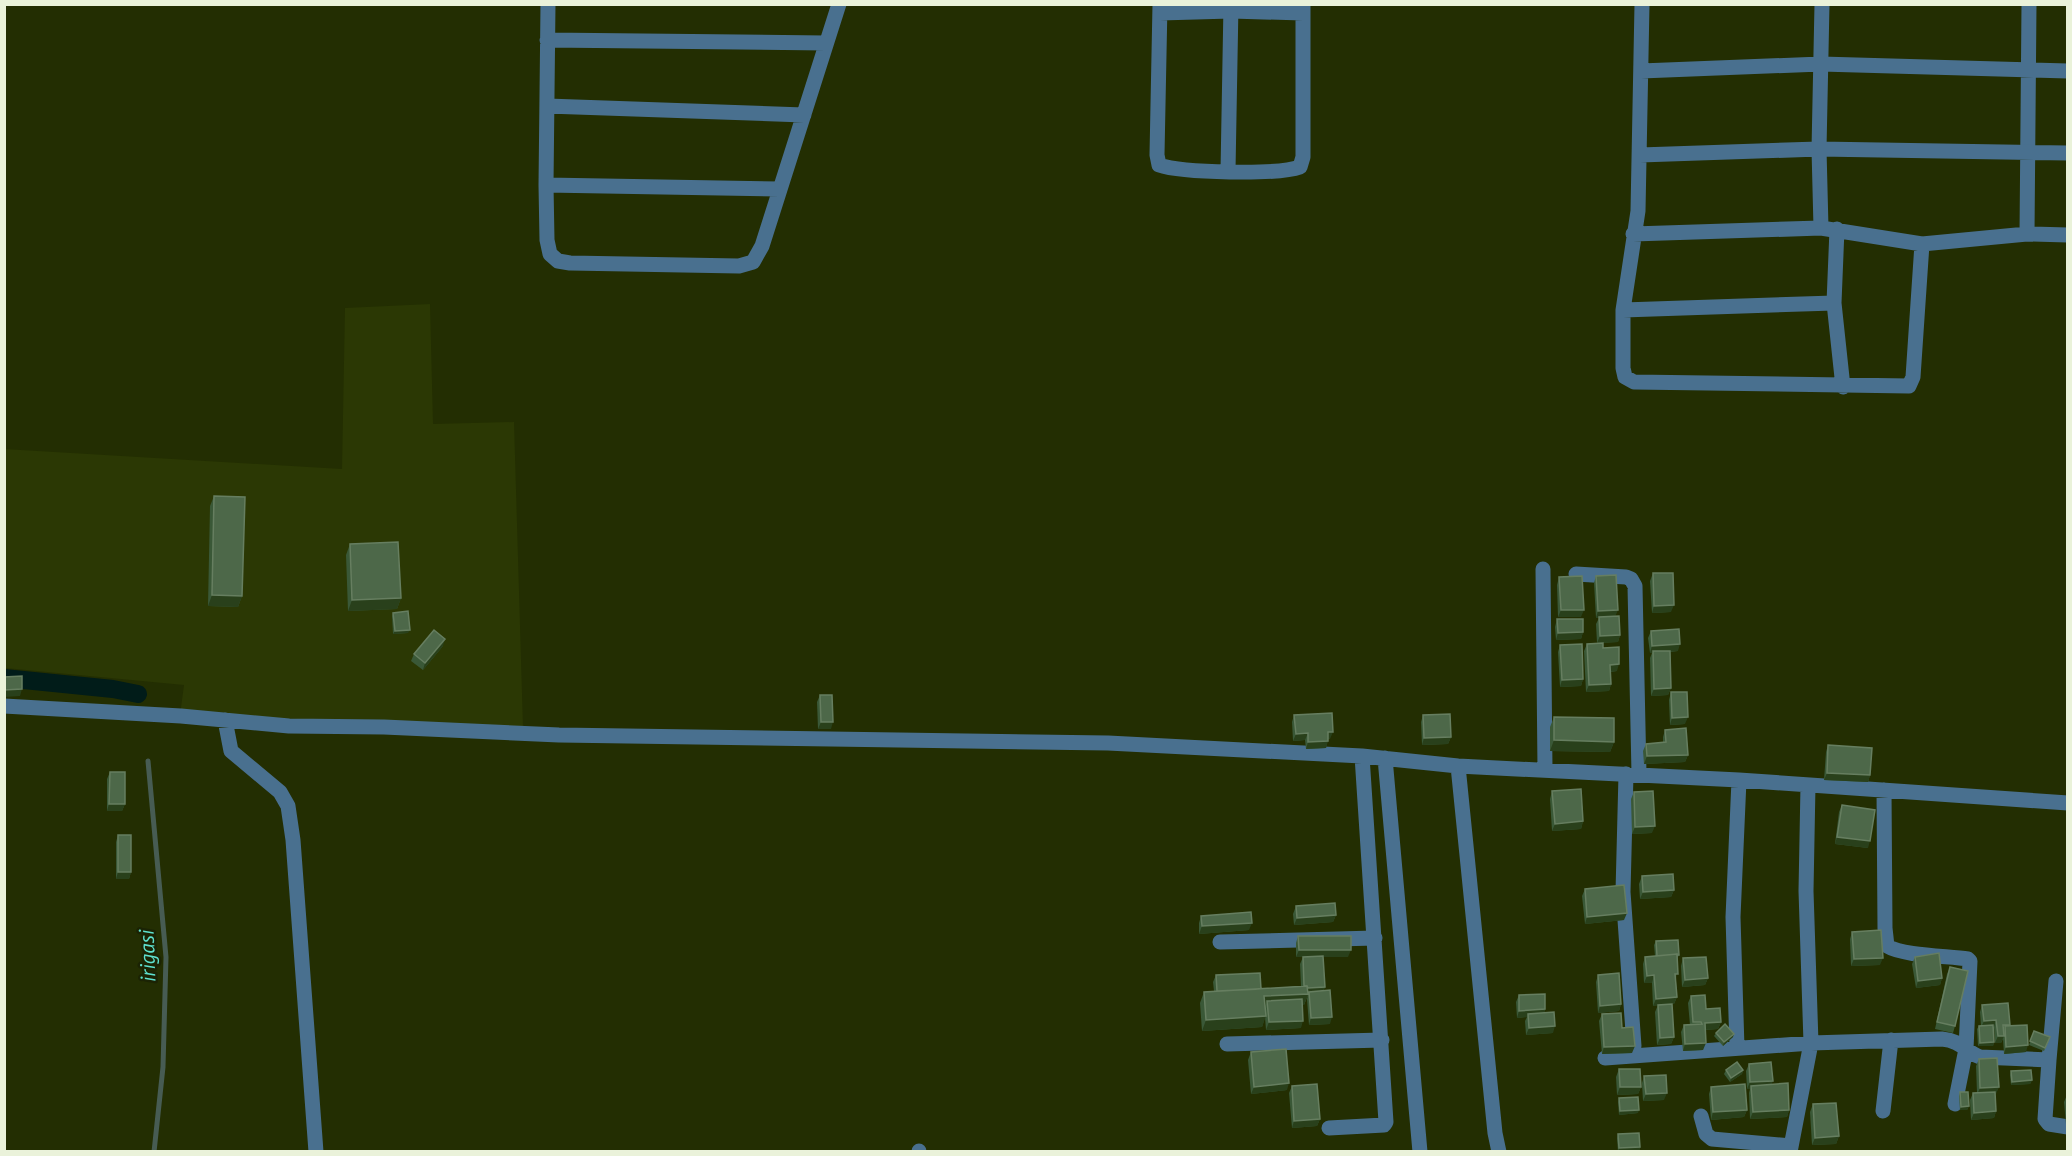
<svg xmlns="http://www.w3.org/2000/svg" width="2072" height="1156" font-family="'PT Sans',sans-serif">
<rect width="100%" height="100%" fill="#232e02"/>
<path fill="#2b3804" d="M430 304 433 424 514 422 523 727 180 715 184 685 5 668 4 449 342 469 345 308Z"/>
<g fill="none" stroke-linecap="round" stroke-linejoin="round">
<path stroke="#475c53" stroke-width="5" d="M148 761 166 957 163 1067 154 1152"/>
<path stroke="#011c19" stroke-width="18" d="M4 678 113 689 138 694"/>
<path stroke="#49708f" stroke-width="15" d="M548 4 546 185 547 240 550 254 558 261 570 263 739 266 753 262 762 246 839 4
M1160 4 1157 155 1159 165C1182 173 1278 175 1300 167L1303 157V4
M1642 4 1638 211 1623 310V368L1625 377 1634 382 1909 386 1913 377 1922 244
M1160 13 1231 11 1303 13
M547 40 826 43
M1641 71 1821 64 2068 71
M547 106 804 115
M1640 155 1819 149 2068 153
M1228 171 1231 4
M546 185 780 189
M1821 228 1819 149 1822 4
M1837 229 1834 303 1843 387
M1633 234 1821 228 1922 244 2027 234 2068 235
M2027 234 2029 4
M1623 310 1834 303
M1543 569 1545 769
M1576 574 1626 577 1631 579 1635 586 1639 774
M4 706 181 716 289 726 384 727 559 735 1108 743 1362 756 1458 766 1739 780 2068 803
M225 720 231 751 280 792 288 806 293 840 316 1152
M1385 758 1420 1152
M1458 766 1495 1133 1499 1152
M1626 774 1623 892 1634 1046
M1884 790 1885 928 1887 946C1903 956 1948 956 1968 959L1970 961 1966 1049 1955 1104
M1220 942 1375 938
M1227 1044 1382 1040
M1737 1048 1733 917 1739 780
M1605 1058 1811 1043 1942 1039C1962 1041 1964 1051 1980 1057L2049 1060 2056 981
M2049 1060 2045 1119 2049 1124 2068 1127
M1883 1111 1891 1040
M1701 1116 1706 1134 1712 1139 1791 1146
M1329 1128 1384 1125 1386 1122 1362 756
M919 1152V1151
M1790 1152 1811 1043 1806 891 1808 785"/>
</g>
<path fill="#3a5837" d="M214 496 242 596 238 607 208 606 210 506Z
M350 544 401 598 397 609 348 611 346 555Z
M1653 573 1671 612 1652 613 1650 581Z
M1596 576 1615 616 1620 635 1618 642 1597 643 1596 624 1599 618H1596L1594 583Z
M1559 577 1581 617H1558L1557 585Z
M393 613 408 633 393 634 392 616Z
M1557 619 1583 632 1581 639 1556 640 1555 627Z
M1651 631 1678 651 1670 652 1671 688 1668 695 1651 696 1650 658 1652 653H1650L1648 638Z
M1587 644 1603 648 1617 671 1610 672 1611 684 1609 691 1586 692 1584 651Z
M1560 645 1583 679 1581 686 1560 687 1558 652Z
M443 646 423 670 411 661 414 654Z
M1671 692 1685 724 1670 725 1669 700Z
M820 695 831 729H818L817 702Z
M1294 715 1330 739H1328L1326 748 1306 749 1305 740 1293 741 1292 722Z
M1423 715 1451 737 1448 744 1422 745 1421 722Z
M1554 717 1614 742 1610 752 1550 751V727Z
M1665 730 1688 755 1685 762 1644 764 1643 751 1646 744 1663 743V737Z
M1828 745 1870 775 1868 782 1824 780 1826 752Z
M110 772 125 804 122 811H107V779Z
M1552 791 1583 821 1581 829 1552 831 1550 799Z
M1634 792 1652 833 1632 834 1631 799Z
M1842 805 1868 848 1835 844 1839 812Z
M118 835 131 872 129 879H116V842Z
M1642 876 1674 890 1671 897 1640 899 1639 884Z
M1585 889 1624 920 1585 924 1582 896Z
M1296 906 1336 915 1333 922 1294 925 1293 914Z
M1201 916 1249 930 1199 934V923Z
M1852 932 1880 965 1851 966 1850 939Z
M1298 936 1348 957H1323L1325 987 1323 991 1330 1024 1309 1025 1307 999 1308 995 1304 1005H1302L1301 1028 1266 1030 1265 1017 1262 1027 1202 1031 1200 1003 1204 992 1214 991 1213 982 1216 975 1261 989 1301 986 1300 964 1303 957H1296V943Z
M1656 941 1679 955 1677 959 1676 981 1677 997 1674 1004H1672L1674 1037 1671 1044 1657 1045 1655 1012 1658 1005 1653 1006 1652 983H1644L1643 964 1645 957 1655 956 1654 945Z
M1915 957 1942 978 1940 985 1916 988 1912 964Z
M1683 958 1708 978 1705 985 1682 987 1681 966Z
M1950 967 1955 1026 1953 1033 1935 1029 1947 974Z
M1598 975 1621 1004 1619 1011 1598 1013 1596 982Z
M1519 995 1545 1009 1544 1013 1553 1033 1526 1035 1525 1021 1527 1017 1517 1018 1516 1002Z
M1691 996 1721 1022 1718 1029 1705 1030 1703 1050 1683 1051 1681 1032 1684 1025H1690L1688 1003Z
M1982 1005 2010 1025V1026L2026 1052 2004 1054 2003 1039 2001 1043H1995L1994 1027V1042L1993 1046H1978L1977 1029 1979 1026H1981L1980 1012Z
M1602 1014 1622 1028 1632 1053 1602 1054 1599 1021Z
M2034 1031 2050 1037 2044 1051 2029 1045Z
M1716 1033 1733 1037 1723 1046 1714 1036Z
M1251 1052 1287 1090 1251 1094 1248 1060Z
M1979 1059 1999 1087 1995 1094 1996 1111 1994 1118 1971 1120 1970 1100 1973 1093H1977L1976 1066Z
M1749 1064 1771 1084 1789 1110 1787 1117 1750 1119 1749 1093 1750 1089H1747L1746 1071Z
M1619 1069 1641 1087 1638 1094 1617 1095 1616 1077Z
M1726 1070H1743L1742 1074 1730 1082 1724 1074Z
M2011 1071 2032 1080 2030 1084 2011 1085 2010 1075Z
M1644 1076 1664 1100 1643 1101 1642 1083Z
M1292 1086 1320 1119 1317 1126 1292 1128 1289 1093Z
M1711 1087 1747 1110 1744 1117 1711 1120 1709 1094Z
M1960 1092 1969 1106 1967 1110H1960L1959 1096Z
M2067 1095V1124H2066L2064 1102Z
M1619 1098 1638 1113 1619 1115 1618 1102Z
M1813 1104 1839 1136 1836 1144 1812 1145 1810 1112Z
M1618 1134 1640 1147 1639 1151 1618 1152 1617 1138Z"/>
<path fill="#29401b" d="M212 595 242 596 238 607 208 606Z
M401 598 397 609 348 611 352 600Z
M1674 605 1671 612 1652 613 1654 606Z
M1561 610H1584L1581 617H1558Z
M1618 610 1615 617 1596 618 1598 611Z
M410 630 408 633 393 634 395 631Z
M1583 632 1581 639 1556 640 1558 633Z
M1620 635 1618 642 1597 643 1600 636Z
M445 639 443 646 423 670 425 663Z
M1680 644 1678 651 1650 653 1652 646Z
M1619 664 1617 671 1607 672 1610 665Z
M1583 679 1581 686 1560 687 1562 680Z
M1611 684 1609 691 1586 692 1589 685Z
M1671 688 1668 695 1651 696 1654 689Z
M22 689 20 696 4 697V690Z
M1688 717 1685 724 1670 725 1672 718Z
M821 722H833L831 729H818Z
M1328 732H1333L1330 739H1325Z
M1308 733 1305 740 1293 741 1296 734Z
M1451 737 1448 744 1422 745 1424 738Z
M1554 740 1614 742 1610 752 1550 751Z
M1328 741 1326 748 1306 749 1308 742Z
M1688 755 1685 762 1644 764 1647 756Z
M1827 773 1870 775 1868 782 1824 780Z
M109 804H125L122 811H107Z
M1583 821 1581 829 1552 831 1555 824Z
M1655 826 1652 833 1632 834 1635 827Z
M1837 837 1870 841 1868 848 1835 844Z
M118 872H131L129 879H116Z
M1674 890 1671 897 1640 899 1643 892Z
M1627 913 1624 920 1585 924 1587 917Z
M1336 915 1333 922 1294 925 1297 918Z
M1252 923 1249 930 1199 934 1202 926Z
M1299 950H1351L1348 957H1296Z
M1883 958 1880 965 1851 966 1854 959Z
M1654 975 1652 983H1644L1647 976Z
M1708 978 1705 985 1682 987 1685 980Z
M1942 978 1940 985 1916 988 1918 981Z
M1325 987 1322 994 1309 992 1304 1005 1268 1007 1267 1001 1265 1007 1264 996 1304 988Z
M1677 997 1674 1004 1653 1006 1656 999Z
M1621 1004 1619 1011 1598 1013 1600 1006Z
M1545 1009 1543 1017 1528 1014 1527 1017 1517 1018 1519 1011Z
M1266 1016 1262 1027 1202 1031 1206 1020Z
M1332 1017 1330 1024 1309 1025 1311 1018Z
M1996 1020 1994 1027 1981 1028 1984 1021Z
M1303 1021 1301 1028 1266 1030 1269 1022Z
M1721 1022 1718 1029 1702 1030 1705 1023Z
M1555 1026 1553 1033 1526 1035 1529 1028Z
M1734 1034 1733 1037 1723 1046 1724 1042Z
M1998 1036H2004L2001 1043H1995Z
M1674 1037 1671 1044 1657 1045 1660 1038Z
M1994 1042 1993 1046H1978L1980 1043Z
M1706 1043 1703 1050 1683 1051 1685 1044Z
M2028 1045 2026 1052 2004 1054 2006 1047Z
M1635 1046 1632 1053 1602 1054 1604 1047Z
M1743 1070 1742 1074 1730 1082 1731 1078Z
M2032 1080 2030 1084 2011 1085 2012 1082Z
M1773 1081 1770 1088 1751 1086 1750 1089H1747L1750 1082Z
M1289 1083 1287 1090 1251 1094 1254 1087Z
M1620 1087H1641L1638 1094 1617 1095Z
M1999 1087 1996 1094 1977 1095 1980 1088Z
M1667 1093 1664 1100 1643 1101 1646 1094Z
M1969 1106 1967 1110H1960L1961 1107Z
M1639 1110 1638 1113 1619 1115 1620 1111Z
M1747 1110 1744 1117 1711 1120 1713 1112Z
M1789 1110 1787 1117 1750 1119 1753 1112Z
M1996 1111 1994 1118 1971 1120 1974 1113Z
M1320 1119 1317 1126 1292 1128 1294 1121Z
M1839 1136 1836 1144 1812 1145 1815 1138Z
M1640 1147 1639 1151 1618 1152 1619 1148Z"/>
<path fill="#4d6849" stroke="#667e60" stroke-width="1.5" d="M214 496 245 497 242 596 212 595Z
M398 542 401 598 352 600 350 544Z
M1653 573H1673L1674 605 1654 606Z
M1616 575 1618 610 1598 611 1596 576Z
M1582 576 1584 610H1561L1559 577Z
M408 611 410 630 395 631 393 613Z
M1619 616 1620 635 1600 636 1599 617Z
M1557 619H1583V632L1558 633Z
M1679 629 1680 644 1652 646 1651 631Z
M434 630 445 639 425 663 414 654Z
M1603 643V648L1619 647V664L1610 665 1611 684 1589 685 1587 644Z
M1582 644 1583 679 1562 680 1560 645Z
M1653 651H1670L1671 688 1654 689Z
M22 676V689L4 690V677Z
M1671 692H1687L1688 717 1672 718Z
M820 695H832L833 722H821Z
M1332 713 1333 732H1328V741L1308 742V733L1296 734 1294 715Z
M1450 714 1451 737 1424 738 1423 715Z
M1554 717 1614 718V742L1554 740Z
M1686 728 1688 755 1647 756 1646 744 1666 742 1665 730Z
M1828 745 1872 748 1870 775 1827 773Z
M110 772H125V804H109Z
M1581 789 1583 821 1555 824 1552 791Z
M1653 791 1655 826 1635 827 1634 792Z
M1842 805 1875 810 1870 841 1837 837Z
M118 835H131V872H118Z
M1673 874 1674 890 1643 892 1642 876Z
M1624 885 1627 913 1587 917 1585 889Z
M1335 903 1336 915 1297 918 1296 906Z
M1251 912 1252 923 1202 926 1201 916Z
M1881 930 1883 958 1854 959 1852 932Z
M1298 936H1351V950H1299Z
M1678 940 1679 955H1677V954L1657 956 1656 941Z
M1939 953 1942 978 1918 981 1915 957Z
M1677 954 1678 974H1675L1677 997 1656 999 1654 975 1647 976 1645 957Z
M1323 956 1325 987 1308 988 1307 986H1304L1303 957Z
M1706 957 1708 978 1685 980 1683 958Z
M1950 967 1968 971 1955 1026 1937 1022Z
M1260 973 1261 989 1217 991 1216 975Z
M1619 973 1621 1004 1600 1006 1598 975Z
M1307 986 1308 994 1264 996 1266 1016 1206 1020 1204 992Z
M1330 990 1332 1017 1311 1018 1309 992Z
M1545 994V1009L1519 1011V995Z
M1705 995 1706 1009 1720 1008 1721 1022 1705 1023 1706 1043 1685 1044 1684 1025 1702 1024 1701 1022H1693L1691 996Z
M1302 999 1303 1021 1269 1022 1267 1001Z
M2008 1003 2010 1025H2003L2004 1036H1998L1996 1020 1984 1021 1982 1005Z
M1672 1004 1674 1037 1660 1038 1658 1005Z
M1554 1012 1555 1026 1529 1028 1528 1014Z
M1621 1013 1622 1028 1633 1027 1635 1046 1604 1047 1602 1014Z
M1725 1024 1734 1034 1724 1042 1716 1033Z
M1993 1025 1994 1042 1980 1043 1979 1026Z
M2027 1025 2028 1045 2006 1047 2005 1026Z
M2034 1031 2050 1037 2045 1048 2030 1041Z
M1286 1049 1289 1083 1254 1087 1251 1052Z
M1997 1058 1999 1087 1980 1088 1979 1059Z
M1737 1062 1743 1070 1731 1078 1726 1070Z
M1771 1062 1773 1081 1750 1082 1749 1064Z
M1619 1069H1640L1641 1087H1620Z
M2031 1070 2032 1080 2012 1082 2011 1071Z
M1666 1075 1667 1093 1646 1094 1644 1076Z
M1788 1083 1789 1110 1753 1112 1751 1086Z
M1317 1084 1320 1119 1294 1121 1292 1086Z
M1745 1084 1747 1110 1713 1112 1711 1087Z
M1960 1092H1968L1969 1106 1961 1107Z
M1995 1092 1996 1111 1974 1113 1973 1093Z
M1638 1097 1639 1110 1620 1111 1619 1098Z
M1836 1103 1839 1136 1815 1138 1813 1104Z
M1639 1133 1640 1147 1619 1148 1618 1134Z"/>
<g text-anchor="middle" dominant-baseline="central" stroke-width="5" stroke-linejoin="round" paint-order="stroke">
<g font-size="21" font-style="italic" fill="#5ee0ce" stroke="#1b2304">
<text transform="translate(147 956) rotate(-92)">irigasi</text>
</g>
</g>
<rect width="2072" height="1156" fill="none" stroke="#eaf2da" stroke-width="12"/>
</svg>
